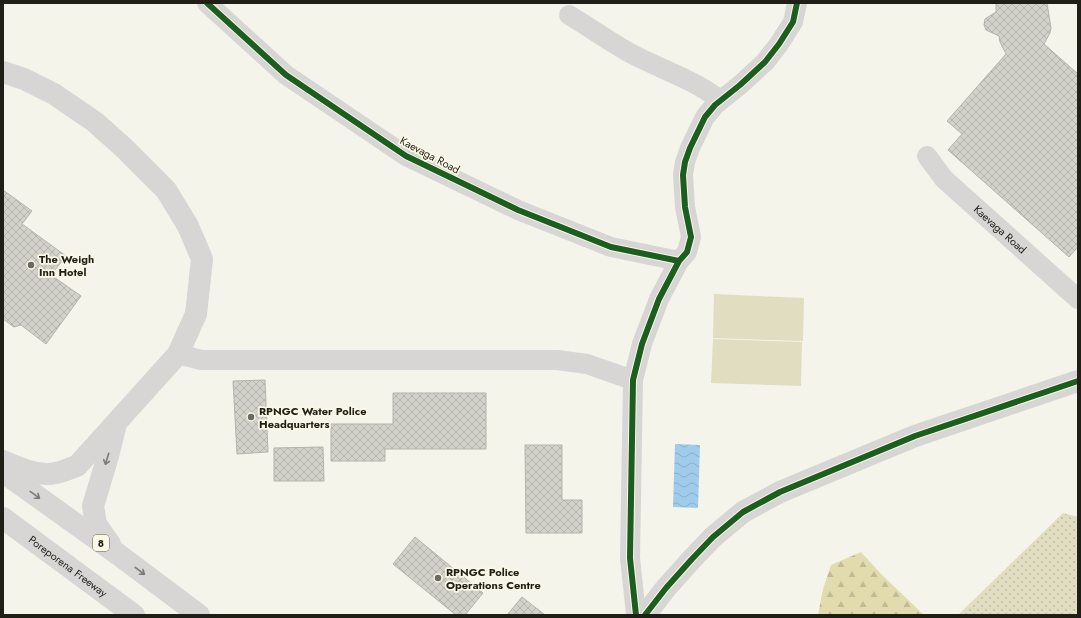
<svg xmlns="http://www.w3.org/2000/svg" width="1081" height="618" font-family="Jost,sans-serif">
<defs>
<pattern id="forest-firs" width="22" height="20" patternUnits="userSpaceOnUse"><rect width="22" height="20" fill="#e1dbae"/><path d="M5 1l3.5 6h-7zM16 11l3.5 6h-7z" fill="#c1bc95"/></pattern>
<pattern id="park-dots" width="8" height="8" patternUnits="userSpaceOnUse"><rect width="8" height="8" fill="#e1ddc0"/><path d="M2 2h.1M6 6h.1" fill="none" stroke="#c1bda4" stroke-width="1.8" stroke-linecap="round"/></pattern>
<pattern id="water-waves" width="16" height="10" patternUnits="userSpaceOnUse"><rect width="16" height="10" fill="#a0ccec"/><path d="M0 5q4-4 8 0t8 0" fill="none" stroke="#89afca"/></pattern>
<pattern id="building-cross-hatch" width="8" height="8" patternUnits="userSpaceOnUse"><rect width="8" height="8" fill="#d3d2ca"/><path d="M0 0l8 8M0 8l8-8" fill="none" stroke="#b5b4ad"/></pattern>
</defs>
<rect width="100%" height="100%" fill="#f5f4ea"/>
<path fill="#e1ddc0" d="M714 294 804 298 803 341 713 338Z
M713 339 802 342 801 386 711 383Z"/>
<path fill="url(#forest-firs)" d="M861 552 882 575 924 615H818L823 589 831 565Z"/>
<path fill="url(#park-dots)" d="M1063 513 1078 517V615H958Z"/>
<path fill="url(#water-waves)" d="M675 444 700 445 698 508 673 507Z"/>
<path fill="url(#building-cross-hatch)" stroke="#b5b4ac" d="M996 3H1047L1051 28 1050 33 1044 44 1078 74V247L1069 257 948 150 962 134 947 121 1006 54 1000 42 999 36 986 30 984 25 985 19 988 17 996 12Z
M3 190 32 211 22 224 66 256 51 275 81 296 46 344 21 325 14 327 3 319Z
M265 380 268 452 237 454 233 381Z
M393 393H486V449H385V461H331V424H393Z
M525 445H562V500H582V533H526Z
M323 447 324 481H274V448Z
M415 537 483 593 465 615H456L393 564Z
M522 597 545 615H507Z"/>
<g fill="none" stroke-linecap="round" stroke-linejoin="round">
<g stroke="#d7d6d5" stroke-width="20">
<path d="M207 3 286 75 406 156 518 210 611 247 679 261"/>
<path d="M569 15C589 27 609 41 630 53 660 69 693 79 720 100"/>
<path id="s1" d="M927 156 944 179 1078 299"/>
<path d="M178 354 201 360H557L587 364 633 380"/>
<path d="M636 615 630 558 633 380 642 344 659 299 679 261 687 252 691 237 685 207 683 175 685 162 690 148 705 117 715 105 740 85 765 62 779 44 793 22 797 3"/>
</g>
<path stroke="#d7d6d5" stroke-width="22" d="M645 615 666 588 692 559 713 537 743 512 780 492 915 436 1078 381"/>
<g stroke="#d7d6d5" stroke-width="22">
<path d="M3 72 24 79 54 94 95 122 124 148 166 190 188 226 202 259 196 314 178 354 77 466C70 468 63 472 56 473 39 477 18 468 3 461"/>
<path d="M3 472 119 555 199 615"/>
<path id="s2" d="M3 518 134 615"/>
<path d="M110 544 96 524 93 506 108 456 116 424"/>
</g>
<g stroke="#faf8e5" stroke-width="8">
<path id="cycleway" d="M207 3 286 75 406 156 518 210 611 247 679 261
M636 615 630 558 633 380 642 344 659 299 679 261 687 252 691 237 685 207 683 175 685 162 690 148 705 117 715 105 740 85 765 62 779 44 793 22 797 3
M645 615 666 588 692 559 713 537 743 512 780 492 915 436 1078 381"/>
</g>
<use href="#cycleway" stroke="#1b5e20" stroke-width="6"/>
</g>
<defs><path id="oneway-shaft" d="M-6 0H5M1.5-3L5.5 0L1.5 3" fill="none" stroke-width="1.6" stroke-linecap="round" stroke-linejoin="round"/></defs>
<g stroke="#7b7a76">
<use href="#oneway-shaft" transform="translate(107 459) rotate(107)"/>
<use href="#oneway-shaft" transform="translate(35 495) rotate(36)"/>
<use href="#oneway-shaft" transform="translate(140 571) rotate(37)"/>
</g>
<g fill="#6a6a62" stroke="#faf8e5" stroke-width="1.5">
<circle cx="31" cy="265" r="4"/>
<circle cx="251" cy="417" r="4"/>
<circle cx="438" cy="578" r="4"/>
</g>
<g text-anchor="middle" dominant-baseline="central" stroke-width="3.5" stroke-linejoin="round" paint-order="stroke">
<rect fill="#faf8e5" stroke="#616056" stroke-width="1" x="93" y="535" width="16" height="16" rx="3"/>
<g font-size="10" font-weight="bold" fill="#1f1f18">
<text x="101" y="543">8</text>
</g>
<g font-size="11" fill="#1f1f18" stroke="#faf8e5">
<text transform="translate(430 155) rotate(28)">Kaevaga Road</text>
<text stroke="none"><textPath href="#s1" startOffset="104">Kaevaga Road</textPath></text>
<text stroke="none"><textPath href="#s2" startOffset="81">Poreporena Freeway</textPath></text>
</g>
<g font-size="11" font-weight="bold" fill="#1f1f18" stroke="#faf8e5" text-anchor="start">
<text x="39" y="259">The Weigh<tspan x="39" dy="13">Inn Hotel</tspan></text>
<text x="259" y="411">RPNGC Water Police<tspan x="259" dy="13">Headquarters</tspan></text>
<text x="446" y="572">RPNGC Police<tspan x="446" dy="13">Operations Centre</tspan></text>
</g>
</g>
<rect width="1081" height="618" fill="none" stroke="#1f1f18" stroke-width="8"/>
</svg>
